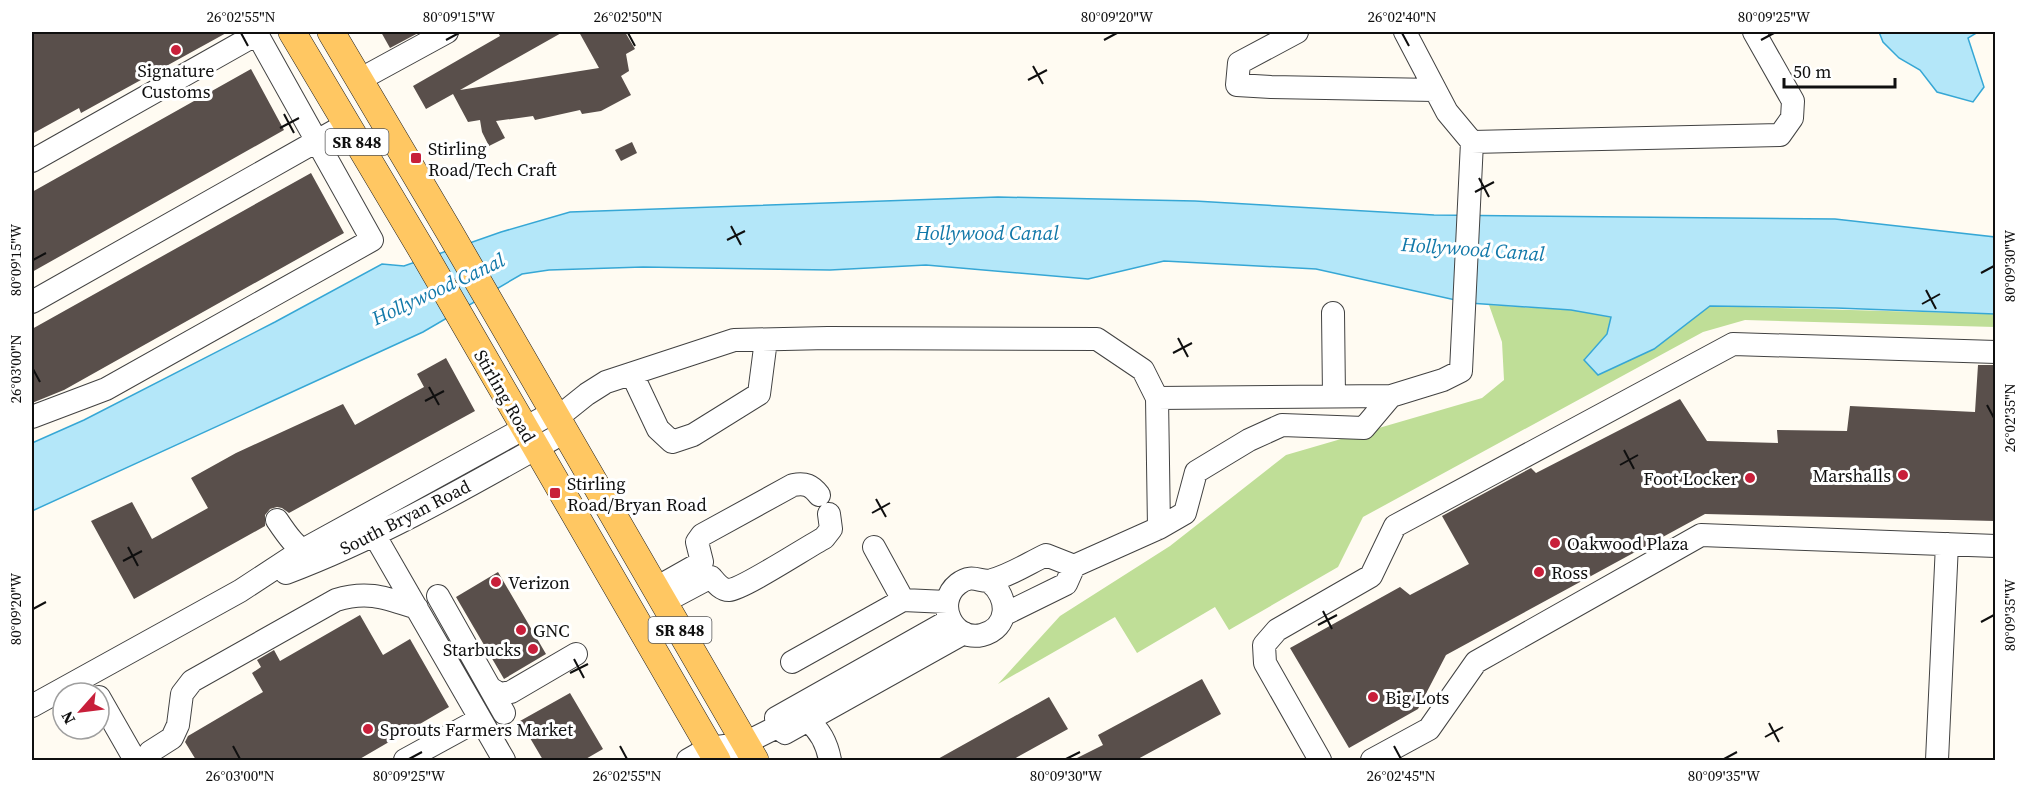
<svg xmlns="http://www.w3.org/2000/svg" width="2027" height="792" font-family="'Source Serif 4',serif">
<rect width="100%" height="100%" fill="#fffbf2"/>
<path fill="#bfde97" d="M1489 305 1571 310 1612 317 1607 334 1584 359 1654 349 1710 306 1995 314V327L1745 320 1703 332 1363 517 1338 567 1229 630 1215 607 1137 653 1115 617 998 684 1060 616 1170 546 1286 455 1482 398 1504 380 1502 342Z"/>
<path fill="#b4e7f9" stroke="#36a7d5" stroke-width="1.5" d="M1879 32H1978L1968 38 1984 87 1973 102 1937 92 1920 70 1899 58 1883 42Z
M998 197 1195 201 1434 215 1835 219 1995 237V314L1836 308 1710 306 1654 349 1598 375 1584 360 1607 334 1611 317 1571 310 1469 303 1316 269 1164 261 1088 279 926 265 830 270 643 267 549 270 522 274 423 332 32 511V443L84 420 275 322 382 264 404 266 501 232 570 212Z"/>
<path fill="#594f4b" d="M32 32H228L81 113 79 108 32 134Z
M381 32H420L390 48Z
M498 32H563L460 90 599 68 579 32H625L635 49 626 54 629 71 621 76 631 95 601 111 582 114 580 110 535 120 533 116 496 121 505 138 489 146 482 132 480 120 468 122 453 94 426 109 413 86 500 36Z
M251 69 284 130 32 272V192Z
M632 142 637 153 621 161 615 150Z
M311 173 344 233 64 390 32 403V329Z
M446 358 475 411 289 513 282 508 277 507 270 509 265 515V526L134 599 91 521 132 502 152 539 208 508 191 478 236 453 343 404 355 425 424 387 417 374Z
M1978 365H1995V521L1705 514 1446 655 1418 709 1349 748 1290 648 1400 587 1410 595 1469 564 1442 516 1531 468 1536 473 1680 399 1707 441 1778 443 1777 430 1847 431 1850 406 1975 412Z
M498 572 546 654 504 679 456 597Z
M360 615 383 655 410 639 449 707 358 760H196L185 742 188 736 263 692 252 673 261 667 257 660 274 650 280 661Z
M1202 679 1221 714 1136 760H1073L1103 745 1098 735Z
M570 693 603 749 584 760H543L520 721Z
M1049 697 1068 729 1012 760H936Z"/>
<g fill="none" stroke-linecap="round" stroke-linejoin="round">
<g stroke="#424242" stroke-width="24">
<path id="minor" d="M1297 32 1239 63 1237 85 1271 87 1434 90
M359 80 447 32
M1472 142 1780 135 1792 118 1793 101 1754 32
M32 161 257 34 372 240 106 389 32 417
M32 302 347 124
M1333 313 1334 396
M632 374 658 429 672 442 693 435 759 394 766 340
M1391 396 1443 380 1461 371 1472 142 1447 112 1405 32
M1157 398 1391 396 1364 428 1282 425 1249 440 1196 472 1185 513 1159 528
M557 418 587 394 606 382 734 340 828 338 1097 339 1143 370 1157 398 1159 528 1074 566
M277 520C287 535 296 548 312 557
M375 536 504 760
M874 547 903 600
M286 573C384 536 474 483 565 432
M990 582C1009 597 1010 628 982 635 953 642 934 603 958 584 973 572 981 584 992 580 1011 575 1029 563 1046 555L1074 566 1066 584 1003 615
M656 588 702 562 697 542 702 535 793 485C806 483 811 485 819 495
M438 596 504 713
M664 602 711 577C716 583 721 590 729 590 743 589 807 547 824 538L831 529 829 514
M950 620 776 718 777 727 785 733 964 633
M792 662 903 600 947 602
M490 688 500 694 511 692 576 654
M99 697 135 760
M32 706 240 591 301 551 554 412
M808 721C821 731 827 744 830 760
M150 752 172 738 178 725 182 694 192 681 336 600C368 590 386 598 417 608
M405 760 480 719
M688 760 709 748 725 746
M727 760 745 743 777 727
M1320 760 1265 663 1264 645 1277 630 1371 576 1395 526 1733 344 1996 352
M1372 760 1429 729 1476 662 1701 535 1996 546
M1937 760 1947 544"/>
</g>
<g stroke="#202020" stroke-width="28">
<path id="major" d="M292 32 423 252 717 760
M331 32 450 233 755 760"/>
</g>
<use href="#minor" stroke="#fff" stroke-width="22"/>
<use href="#major" stroke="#ffc762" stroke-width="27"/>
</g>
<path fill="none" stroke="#0f0f0f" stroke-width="2" d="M241 33 248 46M628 33 635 46M1402 33 1409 46M446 40 459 33M1104 40 1117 33M1761 40 1774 33M1033 66 1043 84M1028 80 1047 70M284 114 294 133M280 128 299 118M1479 178 1489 197M1475 192 1494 182M731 226 741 245M727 240 745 231M33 260 46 253M1981 273 1994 266M1926 290 1936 309M1922 304 1940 294M1178 338 1188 357M1173 353 1192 343M33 369 40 382M429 387 439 405M425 401 444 391M1987 405 1994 418M1624 450 1634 469M1620 465 1638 455M876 499 886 517M872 513 890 503M128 547 138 566M123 561 142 551M33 609 46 602M1323 611 1332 629M1981 622 1994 615M1318 625 1337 615M574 659 584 678M570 673 588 664M1769 723 1779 742M1765 737 1783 727M233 746 240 759M620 746 627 759M1394 746 1401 759M409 759 422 752M1066 759 1080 752M1724 759 1737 752"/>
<g fill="#c81f3a" stroke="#fff" stroke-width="2">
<circle cx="176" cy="50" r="6"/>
<rect x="410" y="152" width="12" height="12" rx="3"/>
<circle cx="1903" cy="475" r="6"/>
<circle cx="1750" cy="478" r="6"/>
<rect x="549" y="487" width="12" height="12" rx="3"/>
<circle cx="1555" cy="543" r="6"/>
<circle cx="1539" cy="572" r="6"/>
<circle cx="496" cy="582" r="6"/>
<circle cx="521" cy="630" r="6"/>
<circle cx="533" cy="649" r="6"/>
<circle cx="1373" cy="697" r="6"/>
<circle cx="368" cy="729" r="6"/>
</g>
<g text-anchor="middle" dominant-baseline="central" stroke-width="6" stroke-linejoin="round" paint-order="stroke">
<g fill="#fff" stroke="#575757" stroke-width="1.5">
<rect x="325.5" y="129" width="63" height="26" rx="4.5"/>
<rect x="648.5" y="617" width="63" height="26" rx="4.5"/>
</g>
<g font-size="16" font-weight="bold" fill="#0f0f0f">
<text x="357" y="142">SR 848</text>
<text x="680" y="630">SR 848</text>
</g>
<g font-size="18" fill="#0f0f0f" stroke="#fff" text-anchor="start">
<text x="176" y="70" text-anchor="middle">Signature<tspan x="176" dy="21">Customs</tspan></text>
<text x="428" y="148">Stirling<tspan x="428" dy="21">Road/Tech Craft</tspan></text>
<text x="1891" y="475" text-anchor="end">Marshalls</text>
<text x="1738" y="478" text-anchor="end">Foot Locker</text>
<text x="567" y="483">Stirling<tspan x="567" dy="21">Road/Bryan Road</tspan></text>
<text x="1567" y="543">Oakwood Plaza</text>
<text x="1551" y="572">Ross</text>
<text x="508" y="582">Verizon</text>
<text x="533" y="630">GNC</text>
<text x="521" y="649" text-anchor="end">Starbucks</text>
<text x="1385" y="697">Big Lots</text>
<text x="380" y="729">Sprouts Farmers Market</text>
</g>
<g font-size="18" fill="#0f0f0f" stroke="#fff">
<text transform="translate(505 396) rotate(60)">Stirling Road</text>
<text transform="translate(405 517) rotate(-27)">South Bryan Road</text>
</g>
<g font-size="20" font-style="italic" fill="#1178a9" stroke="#fff">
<text x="987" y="233">Hollywood Canal</text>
<text transform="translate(1473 249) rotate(4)">Hollywood Canal</text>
<text transform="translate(438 289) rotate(-25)">Hollywood Canal</text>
</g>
</g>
<rect width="2027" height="792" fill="none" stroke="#ffffff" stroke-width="66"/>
<g transform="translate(81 711) rotate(242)"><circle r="28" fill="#ffffff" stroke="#9f9f9f" stroke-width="1.5"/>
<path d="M0-4.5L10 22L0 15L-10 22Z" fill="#c81f3a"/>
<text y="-9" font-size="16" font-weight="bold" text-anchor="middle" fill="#0f0f0f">N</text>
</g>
<path d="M1784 78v9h111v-9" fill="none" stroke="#0f0f0f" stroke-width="3"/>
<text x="1793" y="78" font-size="18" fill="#0f0f0f" stroke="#ffffff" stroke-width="4.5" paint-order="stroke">50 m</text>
<rect x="33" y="33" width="1961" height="726" fill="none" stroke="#0f0f0f" stroke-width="2"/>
<g font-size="15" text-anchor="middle" fill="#0f0f0f">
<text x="241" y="22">26°02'55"N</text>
<text x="459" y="22">80°09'15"W</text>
<text x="628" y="22">26°02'50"N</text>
<text x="1117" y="22">80°09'20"W</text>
<text x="1402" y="22">26°02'40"N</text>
<text x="1774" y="22">80°09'25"W</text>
<text transform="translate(16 260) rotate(-90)" y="5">80°09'15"W</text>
<text transform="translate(2010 266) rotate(-90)" y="5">80°09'30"W</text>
<text transform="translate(16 369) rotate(-90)" y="5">26°03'00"N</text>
<text transform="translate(2010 418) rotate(-90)" y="5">26°02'35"N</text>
<text transform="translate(16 609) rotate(-90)" y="5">80°09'20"W</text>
<text transform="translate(2010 615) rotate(-90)" y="5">80°09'35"W</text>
<text x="240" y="781">26°03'00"N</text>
<text x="409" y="781">80°09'25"W</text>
<text x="627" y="781">26°02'55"N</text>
<text x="1066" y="781">80°09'30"W</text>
<text x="1401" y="781">26°02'45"N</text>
<text x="1724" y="781">80°09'35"W</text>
</g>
</svg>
